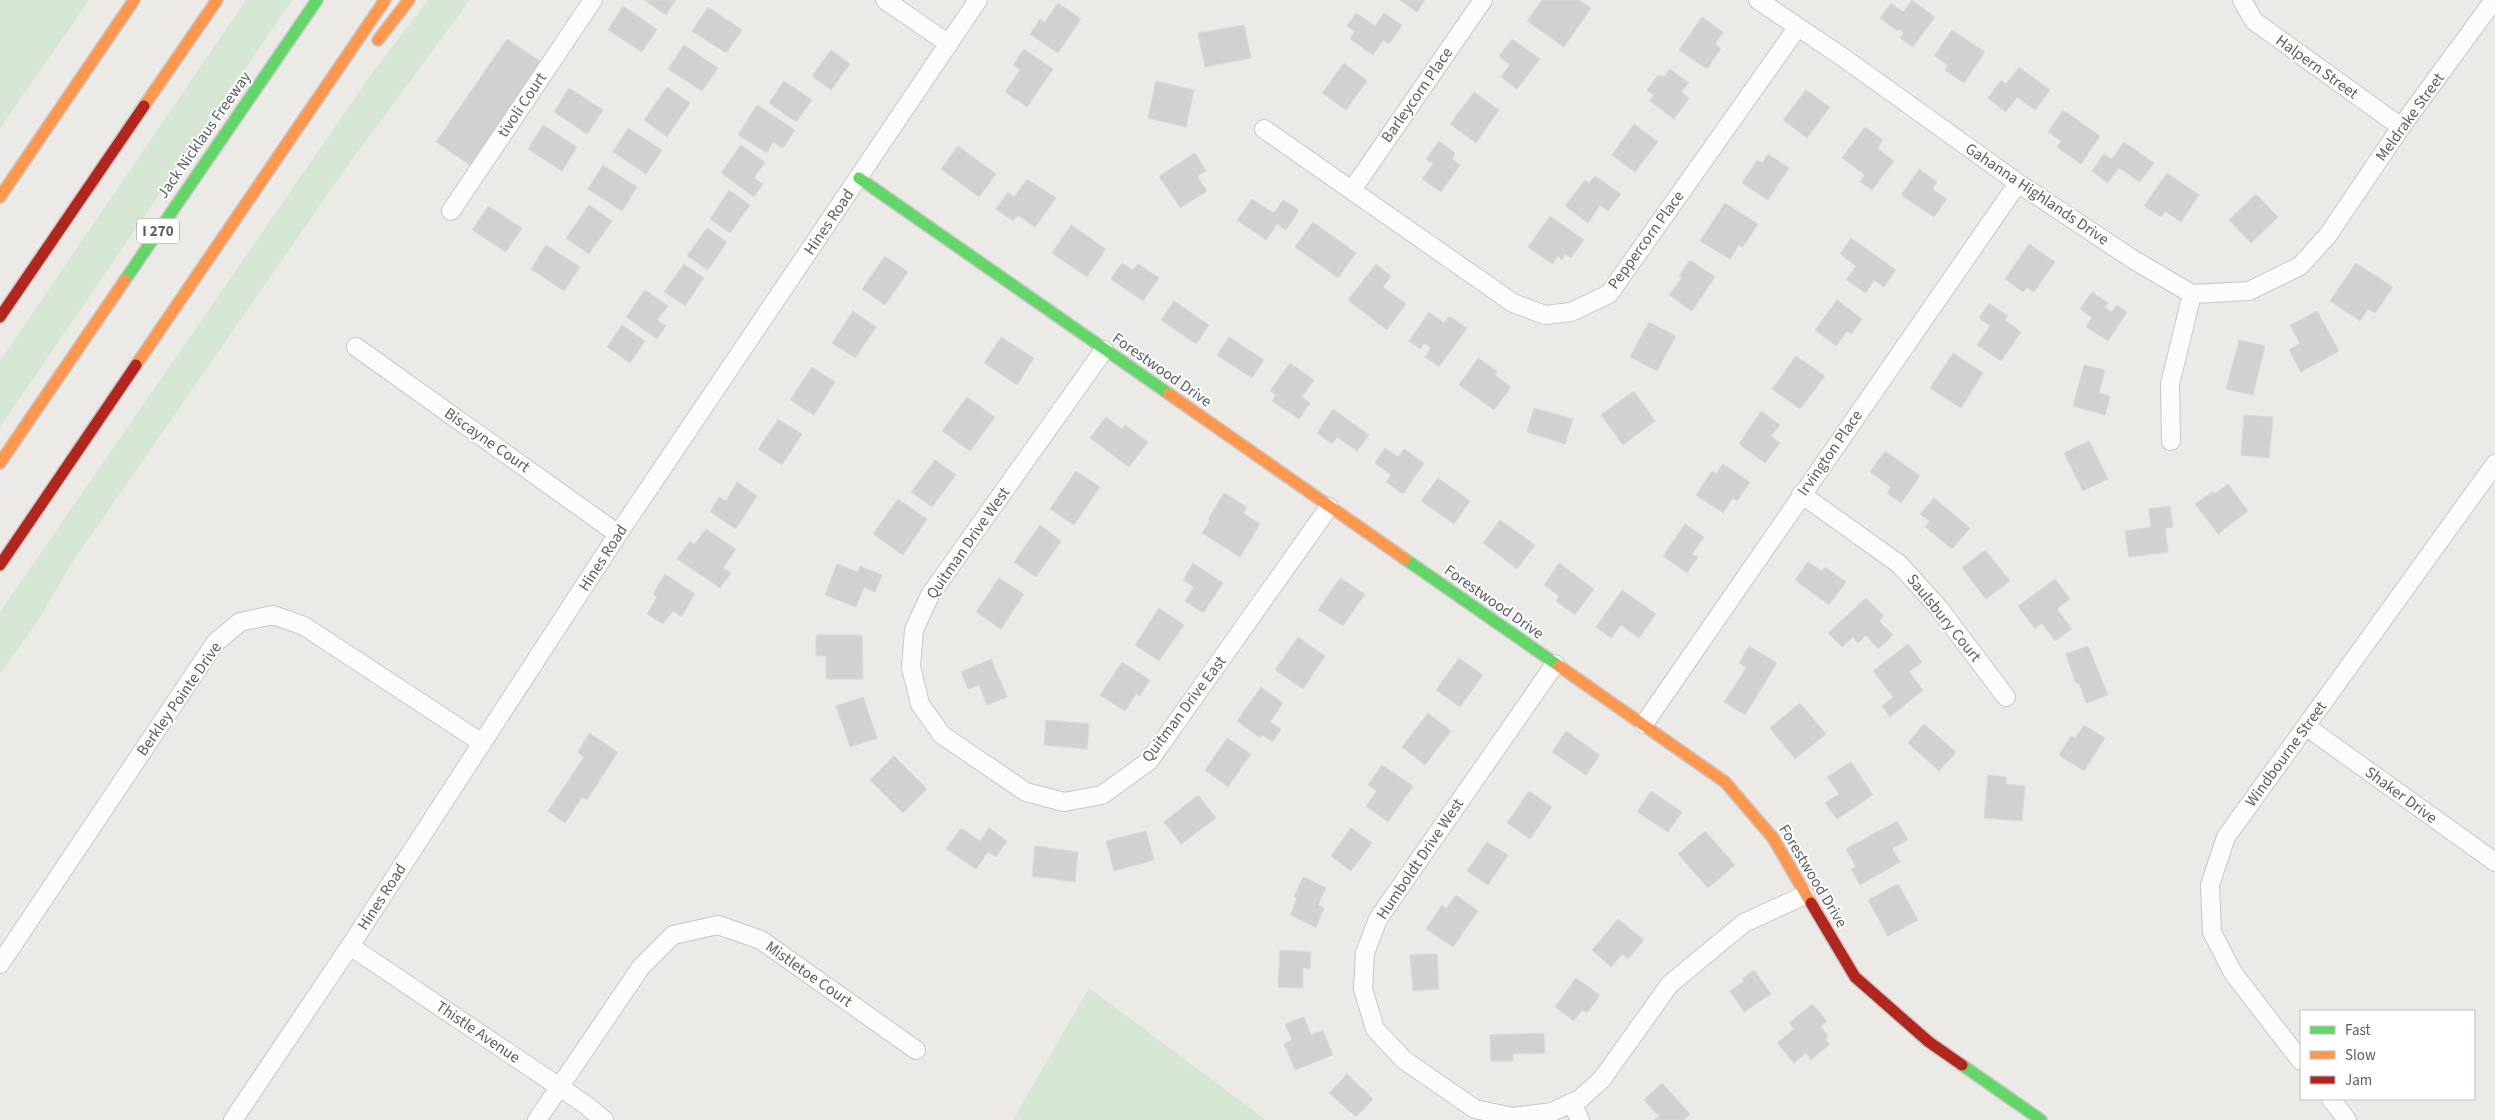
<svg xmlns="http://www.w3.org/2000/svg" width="2495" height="1120" font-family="'Source Sans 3',sans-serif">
<rect width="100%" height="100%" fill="#eceae6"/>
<path fill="#d5e7d2" d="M0 0H89L0 128Z
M246 0H292L0 427V361Z
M428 0H470L345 169 71 564 39 619 0 674V612L373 72Z
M1089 988 1266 1120H1013Z"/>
<path fill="#d2d1cf" stroke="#dbd9d5" d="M644 0H676L666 15Z
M1400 0H1425L1417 12Z
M1542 0H1579L1591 8 1564 47 1527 21Z
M1912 0 1935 17 1913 47 1900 38 1904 33 1899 29 1897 31 1880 18 1891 3 1903 12Z
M1058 3 1081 19 1058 53 1030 34 1040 19 1045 22Z
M623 6 657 29 642 52 608 30Z
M708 7 742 30 726 53 692 31Z
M1356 13 1375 26 1384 13 1402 25 1389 44 1383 40 1373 55 1350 39 1355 31 1347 26Z
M1702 17 1723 32 1715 44 1721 48 1707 69 1679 50Z
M1244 25 1251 58 1205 67 1198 33Z
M1952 30 1985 52 1964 83 1945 70 1948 65 1934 56Z
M507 39 541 62 470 165 436 142Z
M1512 39 1540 59 1517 89 1501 77 1510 65 1499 56Z
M684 45 718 68 702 91 668 69Z
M1024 49 1053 69 1027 107 1005 92 1020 70 1013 65Z
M831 50 850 64 831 90 812 76Z
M1344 63 1367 81 1346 110 1322 93Z
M2019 67 2050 90 2035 110 2017 97 2006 112 1988 98 2001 80 2006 84Z
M1670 69 1689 83 1681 92 1689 98 1674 119 1650 101 1654 95 1647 90 1658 75 1664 77Z
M784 81 812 100 796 122 769 103Z
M1156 81 1194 90 1186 127 1148 118Z
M667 87 690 103 667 137 644 120Z
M569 88 603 110 587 134 554 112Z
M1806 90 1830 107 1807 138 1783 120Z
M1474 92 1499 110 1476 143 1450 124Z
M757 105 795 130 783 148 773 142 767 153 738 135Z
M2063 110 2100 136 2081 164 2057 147 2061 141 2048 132Z
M1634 124 1658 142 1635 172 1612 155Z
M543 125 577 147 562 171 528 149Z
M1865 127 1883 140 1877 148 1894 161 1872 190 1860 182 1865 175 1842 158Z
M628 128 662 150 646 174 613 152Z
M1439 141 1455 153 1452 159 1460 165 1441 192 1422 179 1433 164 1426 159Z
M2124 142 2154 163 2140 182 2119 168 2108 183 2092 171 2104 154 2112 159Z
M741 145 765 162 754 178 763 184 754 197 721 173Z
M958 146 996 174 979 197 941 169Z
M1195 153 1206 171 1197 176 1207 191 1180 208 1159 176Z
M1768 154 1789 168 1768 200 1742 183 1757 160 1762 163Z
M603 165 637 187 622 211 588 189Z
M1919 169 1937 182 1932 189 1947 199 1934 217 1901 195Z
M2167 173 2199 195 2181 222 2165 211 2161 217 2144 206Z
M1595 176 1621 194 1608 211 1600 205 1588 223 1565 206 1585 180 1589 183Z
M1027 179 1056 198 1035 227 1018 215 1013 221 996 209 1008 192 1014 197Z
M729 190 750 205 730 233 710 219Z
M2256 194 2278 217 2251 243 2229 220Z
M1252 199 1274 213 1283 200 1299 210 1286 230 1277 224 1266 240 1237 220Z
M1725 203 1758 224 1743 247 1739 245 1730 259 1700 241Z
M589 205 612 221 589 254 566 238Z
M488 206 522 228 506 252 472 230Z
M1550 216 1584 240 1571 258 1565 254 1562 260 1558 256 1552 264 1528 247Z
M1313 222 1356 253 1338 278 1295 247Z
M1071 225 1106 249 1087 277 1052 253Z
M707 228 727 242 708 270 687 256Z
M1851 238 1896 270 1884 287 1874 280 1866 293 1846 280 1856 266 1840 254Z
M2029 244 2055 262 2034 292 2027 287 2023 292 2005 279Z
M546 245 580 267 564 291 531 269Z
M885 256 908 272 885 305 862 289Z
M1690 260 1715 277 1692 311 1669 295 1682 278 1679 276Z
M1122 263 1133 270 1138 264 1159 278 1143 301 1111 279Z
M2356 263 2393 287 2375 313 2368 309 2360 321 2330 301Z
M684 264 704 278 685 306 664 292Z
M1376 264 1391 276 1383 287 1406 304 1387 330 1348 300Z
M645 290 668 306 657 320 666 326 657 339 626 317Z
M2092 292 2108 303 2105 307 2112 312 2117 305 2127 312 2108 341 2086 327 2092 318 2080 309Z
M1837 300 1862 319 1851 334 1847 331 1836 346 1815 330Z
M1174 301 1209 325 1196 344 1161 320Z
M1989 303 2008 316 2005 320 2021 332 2001 361 1977 345 1990 326 1979 318Z
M853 311 876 327 855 358 832 343Z
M2317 311 2339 351 2301 372 2289 350 2300 343 2290 325Z
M1429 312 1444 323 1449 316 1467 328 1439 367 1425 357 1431 348 1424 343 1420 349 1409 341Z
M1649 322 1676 336 1657 371 1630 357Z
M622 325 645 341 630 363 607 347Z
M1001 337 1034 358 1017 385 984 363Z
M1229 337 1264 360 1252 378 1217 355Z
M2239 340 2265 346 2253 395 2226 389Z
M1953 353 1983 373 1961 408 1930 388Z
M1796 356 1825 376 1800 409 1772 389Z
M1478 358 1497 371 1495 375 1511 387 1494 410 1459 385Z
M1290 363 1314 380 1302 397 1310 403 1299 419 1272 401 1276 395 1270 391Z
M2084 365 2105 370 2099 393 2110 396 2105 415 2073 406Z
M812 367 835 382 814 415 790 400Z
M1634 391 1655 421 1623 445 1601 415Z
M967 397 995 417 970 451 942 431Z
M1534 408 1573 419 1565 444 1527 432Z
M1333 409 1369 435 1357 451 1337 437 1332 444 1317 433Z
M1761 411 1780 425 1771 436 1780 443 1765 463 1739 444Z
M2244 415 2273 417 2269 458 2241 455Z
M1106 417 1122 429 1125 425 1148 442 1129 467 1090 438Z
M778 419 802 434 782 465 758 449Z
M2089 441 2108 479 2083 491 2064 453Z
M1385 448 1398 457 1404 449 1424 463 1403 494 1386 482 1391 475 1375 463Z
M1885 451 1920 476 1901 503 1887 493 1891 487 1870 472Z
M935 460 956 475 932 507 911 492Z
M1723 464 1750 482 1737 501 1733 498 1723 513 1696 495 1712 471 1716 474Z
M1076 471 1100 487 1074 525 1050 509Z
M1438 478 1470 501 1454 524 1421 501Z
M737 482 757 496 736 529 710 512 719 497 726 501Z
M2228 484 2248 511 2218 534 2195 504 2212 492 2214 494Z
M1224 493 1247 507 1243 513 1260 524 1240 557 1202 533 1210 521 1208 519Z
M1934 498 1970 528 1952 549 1925 527 1930 521 1920 514Z
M898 499 927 519 903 555 873 534Z
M2170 506 2173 527 2165 528 2168 552 2129 557 2125 531 2151 527 2149 509Z
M1500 520 1535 545 1517 569 1483 543Z
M1685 524 1704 537 1692 554 1698 557 1687 573 1663 556Z
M1040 525 1061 541 1036 577 1014 562Z
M706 529 736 549 723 568 731 573 720 588 677 559 690 541 694 545Z
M1985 550 2010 581 1986 599 1962 568Z
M1808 562 1822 571 1825 567 1846 582 1829 605 1795 580Z
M1193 563 1223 583 1203 613 1185 601 1194 587 1183 580Z
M1559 563 1594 589 1575 615 1556 601 1559 596 1544 585Z
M837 564 858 572 860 566 882 575 875 592 864 587 856 607 825 595Z
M665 574 695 594 681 617 673 611 663 624 647 614 657 597 653 594Z
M999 578 1024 594 1001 629 976 612Z
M1340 578 1365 594 1343 626 1318 610Z
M2055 579 2070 599 2057 609 2072 629 2055 641 2042 623 2035 629 2018 606Z
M1622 590 1656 614 1639 638 1621 625 1611 638 1596 627Z
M1866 598 1884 616 1879 621 1893 635 1878 649 1866 635 1858 643 1853 637 1842 647 1828 633Z
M1159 608 1184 625 1159 661 1135 645Z
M816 635H862L863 679H826V656H816Z
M1298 637 1325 656 1303 689 1275 670Z
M1908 644 1922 662 1909 672 1923 690 1890 717 1882 706 1893 697 1873 671Z
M1749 646 1777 663 1745 715 1724 702 1746 668 1739 663Z
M2088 646 2108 695 2086 703 2079 683 2076 684 2066 654Z
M1459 658 1483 675 1460 707 1436 690Z
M991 659 1007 697 987 705 979 685 968 689 961 672Z
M1122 662 1150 680 1140 696 1136 694 1125 711 1100 695Z
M1261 687 1283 703 1270 722 1281 729 1272 742 1263 735 1260 738 1237 721Z
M863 697 877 738 850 747 836 706Z
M1800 703 1826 734 1795 759 1770 728Z
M1428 713 1451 731 1425 765 1402 747Z
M1046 720 1089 724 1087 749 1044 745Z
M1924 724 1956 752 1939 771 1908 743Z
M2084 725 2105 738 2084 771 2059 755 2071 736 2075 738Z
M1566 731 1600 755 1586 775 1552 752Z
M589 733 618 752 587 800 582 797 565 823 548 811 584 757 578 752Z
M1227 738 1251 754 1228 787 1205 770Z
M894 756 927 789 903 813 870 780Z
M1851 762 1873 795 1837 819 1825 803 1839 794 1827 777Z
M1382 765 1413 786 1388 822 1366 806 1377 791 1368 785Z
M1988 775 2006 777V784L2025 786 2022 821 1984 818Z
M1529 791 1552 807 1530 839 1507 823Z
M1651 791 1682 812 1668 832 1637 812Z
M1198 795 1216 818 1181 844 1164 822Z
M1897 821 1908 840 1892 848 1900 862 1860 885 1851 869 1856 867 1846 849Z
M961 828 980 841 989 828 1007 841 996 857 988 852 976 869 946 849Z
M1351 828 1372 843 1351 871 1331 856Z
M1146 831 1154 860 1114 871 1106 841Z
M1705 831 1735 865 1708 888 1678 854Z
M1487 842 1508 855 1488 885 1467 871Z
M1035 846 1078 852 1075 882 1032 876Z
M1303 877 1326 888 1318 905 1324 908 1316 927 1290 915 1297 898 1294 897Z
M1898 884 1918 920 1888 936 1868 900Z
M1456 895 1478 911 1453 947 1426 929 1442 905 1446 909Z
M1618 919 1644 940 1628 959 1622 954 1611 967 1592 950Z
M1280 950 1311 952 1310 969 1303 968V988L1278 987Z
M1437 954 1439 989 1413 991 1410 955Z
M1754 970 1771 994 1744 1012 1730 991 1744 981 1742 979Z
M1576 978 1600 995 1587 1013 1582 1010 1574 1021 1555 1007Z
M1812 1004 1827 1021 1821 1026 1828 1036 1825 1039 1830 1044 1811 1060 1806 1053 1794 1063 1777 1043 1794 1029 1789 1023Z
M1304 1017 1311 1035 1323 1030 1333 1055 1295 1070 1284 1044 1292 1040 1285 1024Z
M1544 1033 1545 1053 1513 1054V1061H1491L1490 1035Z
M1347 1074 1373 1099 1356 1117 1329 1093Z
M1662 1083 1690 1114 1684 1120H1654L1659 1116 1644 1100Z"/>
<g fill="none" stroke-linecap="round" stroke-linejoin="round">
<g stroke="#c7c7c7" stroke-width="20">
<path id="street" d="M885 0 949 44
M1758 0 1844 58 2018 183 2134 260 2192 294 2249 291 2300 266 2328 235 2401 127 2494 0
M2242 0 2254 21 2401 127
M1264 129 1513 303 1545 315 1571 312 1609 294 1797 28
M1352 190 1483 0
M451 211 593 0
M356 347 618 534
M1104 350 930 595 914 630 911 667 920 704 942 735 1026 792 1064 802 1102 795 1149 761 1329 507
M2171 441 2170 384 2192 294
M1801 494 1899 564 1938 607 2006 697
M1555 664 1378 919 1365 953 1363 989 1375 1029 1404 1060 1475 1109 1513 1117 1552 1112 1580 1099 1602 1079 1670 984 1744 923 1805 895
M1644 724 2018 183
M2307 727 2495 862
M350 946 586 1105 604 1120
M0 964 215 643 240 622 273 615 304 626 482 743
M2301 1061 2233 973 2212 932 2210 885 2226 837 2495 464
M2331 1099 2347 1120
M1572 1103 1580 1120
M233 1120 350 946 618 534 978 0
M537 1120 641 967 673 935 718 925 761 940 916 1050"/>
</g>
<g stroke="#c8c8c8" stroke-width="14">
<path id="fast" d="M859 178 1169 394
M125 280 317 0
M1405 559 1559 666
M1962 1065 2041 1120"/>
</g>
<g stroke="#c8c8c8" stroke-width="14">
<path id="slow" d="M378 40 409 0
M144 106 217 0
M0 197 134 0
M136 365 385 0
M1169 394 1405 559
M0 463 125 280
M1559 666 1725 782 1773 838 1811 903"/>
</g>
<g stroke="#c8c8c8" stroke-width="14">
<path id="jam" d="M0 317 144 106
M0 565 136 365
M1811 903 1855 977 1929 1042 1962 1065"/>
</g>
<use href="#street" stroke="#fcfcfb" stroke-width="18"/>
<use href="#fast" stroke="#63d668" stroke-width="11"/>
<use href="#slow" stroke="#ff974d" stroke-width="11"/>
<use href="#jam" stroke="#b3261e" stroke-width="11"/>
</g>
<g text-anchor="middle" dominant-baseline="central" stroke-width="4" stroke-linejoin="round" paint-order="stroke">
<rect fill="#fff" stroke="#8d8f92" stroke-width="1" x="137" y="218.5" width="42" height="25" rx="4"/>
<g font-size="15" font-weight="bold" fill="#5c5f64">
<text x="158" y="231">I 270</text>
</g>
<g font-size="16" fill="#5c5f64" stroke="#fff">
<text transform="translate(2317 67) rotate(36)">Halpern Street</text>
<text transform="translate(1417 95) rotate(-55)">Barleycorn Place</text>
<text transform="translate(522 105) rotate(-56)">tivoli Court</text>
<text transform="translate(2410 117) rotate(-54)">Meldrake Street</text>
<text transform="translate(204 135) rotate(-55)">Jack Nicklaus Freeway</text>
<text transform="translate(2037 194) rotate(34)">Gahanna Highlands Drive</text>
<text transform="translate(829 222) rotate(-56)">Hines Road</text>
<text transform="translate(1646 240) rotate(-54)">Peppercorn Place</text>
<text transform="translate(1162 370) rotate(35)">Forestwood Drive</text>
<text transform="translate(487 440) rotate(35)">Biscayne Court</text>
<text transform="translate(1830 453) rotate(-55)">Irvington Place</text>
<text transform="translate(968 543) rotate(-55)">Quitman Drive West</text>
<text transform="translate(603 558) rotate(-57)">Hines Road</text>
<text transform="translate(1494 602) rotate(35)">Forestwood Drive</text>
<text transform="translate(1944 618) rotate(51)">Saulsbury Court</text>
<text transform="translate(179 699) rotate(-55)">Berkley Pointe Drive</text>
<text transform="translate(1184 709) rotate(-53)">Quitman Drive East</text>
<text transform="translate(2286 754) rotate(-54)">Windbourne Street</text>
<text transform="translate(2401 795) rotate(36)">Shaker Drive</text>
<text transform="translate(1420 859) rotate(-56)">Humboldt Drive West</text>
<text transform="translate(1813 876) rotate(59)">Forestwood Drive</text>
<text transform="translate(382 897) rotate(-57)">Hines Road</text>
<text transform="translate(809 974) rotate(35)">Mistletoe Court</text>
<text transform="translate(478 1032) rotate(34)">Thistle Avenue</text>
</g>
</g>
<rect x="2300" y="1010" width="175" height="90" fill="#ffffff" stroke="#bebfc1"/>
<rect x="2310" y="1026" width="25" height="8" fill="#63d668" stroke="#bebfc1"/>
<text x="2345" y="1035" font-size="15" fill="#5c5f64">Fast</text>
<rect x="2310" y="1051" width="25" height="8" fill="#ff974d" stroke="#bebfc1"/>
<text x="2345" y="1060" font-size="15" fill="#5c5f64">Slow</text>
<rect x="2310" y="1076" width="25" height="8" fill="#b3261e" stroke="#bebfc1"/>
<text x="2345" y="1085" font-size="15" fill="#5c5f64">Jam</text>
</svg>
